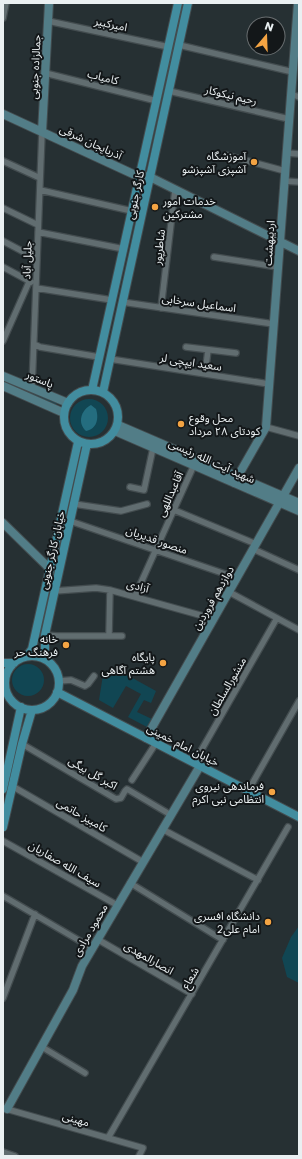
<svg xmlns="http://www.w3.org/2000/svg" width="302" height="1159" font-family="Poppins,'Noto Sans Arabic',sans-serif">
<rect width="100%" height="100%" fill="#263033"/>
<path fill="#114653" d="M3 380 57 403 55 405 3 382Z
M70 418a19 19 0 1 1 38 0a19 19 0 1 1-38 0Z
M12 680a16 16 0 1 1 32 0a16 16 0 1 1-32 0Z
M103 675H127L156 691 151 703 144 700 137 712 152 719 147 727 128 717 141 694 126 686 113 708 99 700Z
M299 926V983L287 977 282 958 291 937Z"/>
<path fill="#246d7f" d="M91 405 96 409C99 418 97 429 86 431 77 423 81 410 91 405Z"/>
<g fill="none" stroke-linecap="round" stroke-linejoin="round">
<g stroke="#434c4f" stroke-width="8">
<path id="street" d="M3 18 6 3
M48 21 169 47
M179 45 293 72
M45 73 157 101
M169 91 289 119
M291 94 299 97
M287 153 299 154
M226 155 285 171
M3 161 40 178
M285 181 299 182
M40 190 132 211
M3 208 38 225
M38 232 124 249
M3 241 37 259
M214 257 278 267
M3 267 31 282
M36 288 112 300
M122 302 274 324
M161 308 175 190
M3 341 29 282
M34 344 40 347 99 357
M186 347 236 353
M110 359 269 384
M205 374 208 350
M32 388 42 132
M266 427 299 436
M130 487 144 490 153 448
M74 504 121 511 147 504
M174 510 256 544
M70 521 237 578
M253 549 299 570
M54 591 96 588 110 590 214 619
M229 592 299 630
M135 596 194 465
M45 635 57 636H122
M109 635 110 590
M59 681 71 680 85 686 88 684 94 676
M22 744 116 799 121 798 125 791 127 789 171 815
M194 763 277 618
M132 780 156 743
M12 786 143 862
M248 791 299 701
M162 829 258 880
M3 841 117 905
M130 883 223 940
M3 896 92 948
M97 939 192 994
M3 998 35 914
M42 1047 85 1073
M3 1108 143 1148 139 1156
M108 1138 288 827
M3 1152 15 1156"/>
</g>
<g stroke="#434c4f" stroke-width="10">
<path id="secondary" d="M3 114 133 174 150 177 299 251
M42 132 49 3
M3 376 68 403
M3 386 64 413
M118 425 299 503
M115 431 299 511
M234 483 266 427 298 3
M3 523 47 566 50 570
M146 738 299 468
M7 1109 73 990 82 966 200 766"/>
</g>
<g stroke="#434c4f" stroke-width="10">
<path id="primary" d="M64 417a27 27 0 1 1 54 0a27 27 0 1 1-54 0Z
M92 390 178 3
M103 392 188 3
M5 683a27 27 0 1 1 54 0a27 27 0 1 1-54 0Z
M27 656 32 649 78 442
M48 661 45 652V635L87 444
M3 663H14
M57 692 299 817
M3 789 21 707
M3 827 22 744 32 710"/>
</g>
<use href="#street" stroke="#616d70" stroke-width="5.5"/>
<use href="#secondary" stroke="#527d87" stroke-width="8"/>
<use href="#primary" stroke="#428d9f" stroke-width="8"/>
</g>
<g fill="#f4a443" stroke="#131719" stroke-width="1.5">
<circle cx="254" cy="162" r="4"/>
<circle cx="155" cy="207" r="4"/>
<circle cx="181" cy="424" r="4"/>
<circle cx="66" cy="645" r="4"/>
<circle cx="163" cy="663" r="4"/>
<circle cx="272" cy="792" r="4"/>
<circle cx="268" cy="922" r="4"/>
</g>
<g text-anchor="middle" dominant-baseline="central" stroke-width="4" stroke-linejoin="round" paint-order="stroke">
<g font-size="11" fill="#eaf0f2" stroke="#131719">
<text transform="translate(111 24) rotate(12)">امیرکبیر</text>
<text transform="translate(35 67) rotate(-87)">جمالزاده جنوبی</text>
<text transform="translate(103 77) rotate(14)">کامیاب</text>
<text transform="translate(231 95) rotate(13)">رحیم نیکوکار</text>
<text transform="translate(91 142) rotate(25)">آذربایجان شرقی</text>
<text transform="translate(135 195) rotate(-78)">کارگر جنوبی</text>
<text transform="translate(269 243) rotate(-86)">اردیبهشت</text>
<text transform="translate(159 247) rotate(-83)">شاطرپور</text>
<text transform="translate(27 260) rotate(-88)">جلیل آباد</text>
<text transform="translate(199 303) rotate(8)">اسماعیل سرخابی</text>
<text transform="translate(191 362) rotate(9)">سعید ایپچی لر</text>
<text transform="translate(40 379) rotate(23)">پاستور</text>
<text transform="translate(212 461) rotate(24)">شهید آیت الله رئیسی</text>
<text transform="translate(170 494) rotate(-66)">آقاعبداللهی</text>
<text transform="translate(157 540) rotate(19)">منصور قدیریان</text>
<text transform="translate(52 550) rotate(-77)">خیابان کارگر جنوبی</text>
<text transform="translate(138 586) rotate(15)">آزادی</text>
<text transform="translate(213 598) rotate(-60)">دوازدهم فروردین</text>
<text transform="translate(227 686) rotate(-60)">منشورالسلطان</text>
<text transform="translate(183 745) rotate(27)">خیابان امام خمینی</text>
<text transform="translate(93 773) rotate(30)">اکبر گل بیگی</text>
<text transform="translate(82 815) rotate(30)">کامبیز حاتمی</text>
<text transform="translate(65 864) rotate(30)">سیف الله صفاریان</text>
<text transform="translate(90 930) rotate(-60)">محمود مرادی</text>
<text transform="translate(149 958) rotate(30)">انصارالمهدی</text>
<text transform="translate(190 978) rotate(-60)">شعاع</text>
<text transform="translate(76 1119) rotate(16)">مهینی</text>
</g>
<g font-size="11" fill="#eaf0f2" stroke="#131719" text-anchor="end">
<text x="246" y="156">آموزشگاه<tspan x="246" dy="13">آشپزی آشپزشو</tspan></text>
<text x="163" y="201" text-anchor="start">خدمات امور<tspan x="163" dy="13">مشترکین</tspan></text>
<text x="189" y="418" text-anchor="start">محل وقوع<tspan x="189" dy="13">کودتای ۲۸ مرداد</tspan></text>
<text x="58" y="639">خانه<tspan x="58" dy="13">فرهنگ حر</tspan></text>
<text x="155" y="657">پایگاه<tspan x="155" dy="13">هشتم آگاهی</tspan></text>
<text x="264" y="786">فرماندهی نیروی<tspan x="264" dy="13">انتظامی نبی اکرم</tspan></text>
<text x="260" y="916">دانشگاه افسری<tspan x="260" dy="13">امام علی2</tspan></text>
</g>
</g>
<rect width="302" height="1159" fill="none" stroke="#eaf0f2" stroke-width="8"/>
<g transform="translate(266 36) rotate(19)"><circle r="19" fill="#131719" stroke="#696e70"/>
<path d="M0-3L7 15L0 10L-7 15Z" fill="#f4a443"/>
<text y="-6" font-size="11" font-weight="bold" text-anchor="middle" fill="#eaf0f2">N</text>
</g>
</svg>
